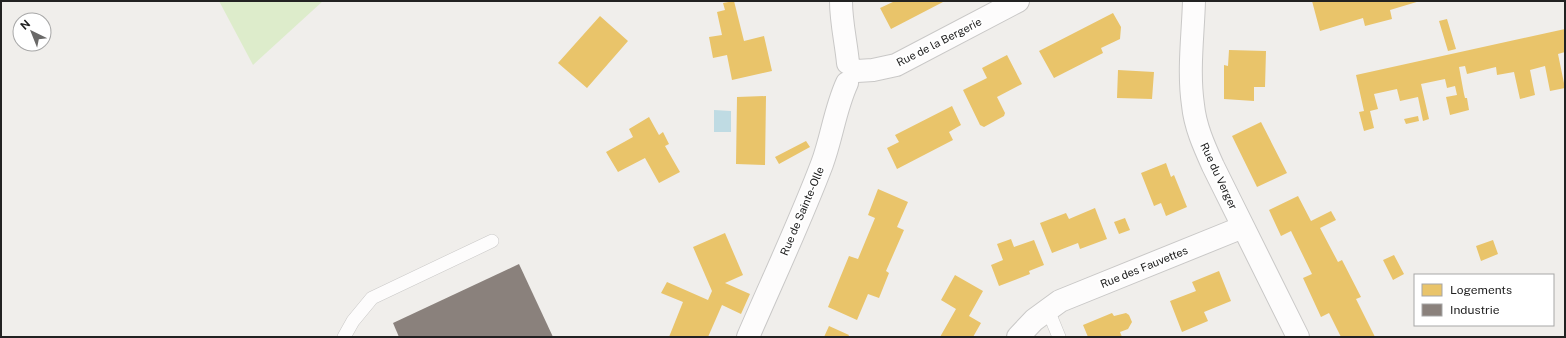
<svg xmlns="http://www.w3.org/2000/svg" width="1566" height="338" font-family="'Public Sans',sans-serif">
<rect width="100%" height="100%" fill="#f0eeeb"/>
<path fill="#ddeccb" d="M219 1H323L253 65Z"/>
<path fill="#bfdbe3" d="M714 110 731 111V132H714Z"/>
<path fill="#e9c46a" d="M734 1 744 41 764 36 772 71 732 80 727 55 713 58 709 37 722 35 717 12 725 10 723 3Z
M895 1H942L943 2 891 29 880 8Z
M1312 1H1420L1390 10 1392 19 1365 26 1363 18 1320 31Z
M1113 13 1121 27 1120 39 1101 48 1103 53 1054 78 1039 51Z
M600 16 628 41 587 88 558 63Z
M1447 19 1456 49 1448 51 1439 21Z
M1565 29V52L1558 54 1565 88 1550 91 1545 66 1530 70 1535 95 1520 99 1514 72 1497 75 1496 67 1467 74 1465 66 1459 67 1464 94 1465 98H1467L1469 110 1450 115 1446 97 1457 95 1455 86 1447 88 1445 79 1421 84 1429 119 1423 121 1418 97 1400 101 1397 89 1374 94 1378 109 1370 111 1374 128 1364 131 1359 112 1364 111 1356 75Z
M1229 50 1266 51 1265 87H1254V101L1224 99V65L1228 66Z
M1007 55 1022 84 997 97 1005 113 1004 116 984 127 980 125 963 90 987 78 982 68Z
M1118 70 1154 72 1152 99 1117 98Z
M766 96 765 165 736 164 737 97Z
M952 106 961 125 949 132 953 140 897 169 887 148 899 142 895 135Z
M1418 116 1419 121 1406 124 1404 119Z
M649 117 659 135 663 132 669 144 665 146 680 172 659 183 645 158 618 172 606 152 633 137 629 129Z
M1261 122 1287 173 1257 187 1232 136Z
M806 141 810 147 779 164 775 157Z
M1166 163 1171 177 1174 175 1187 207 1166 216 1161 203 1154 206 1141 173Z
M878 189 908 202 897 227 904 230 886 271 889 273 879 298 868 294 857 320 828 307 849 256 858 259 875 218 868 215Z
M1298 196 1311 221 1331 211 1336 220 1320 228 1338 262 1342 260 1361 297 1356 299 1375 337H1341L1329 313 1321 317 1303 278 1312 274 1291 231 1281 236 1269 210Z
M1095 208 1107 239 1080 249 1078 243 1052 253 1040 223 1066 213 1069 219Z
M1125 218 1130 230 1119 234 1114 222Z
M725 233 743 275 725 283 750 294 741 314 722 305 708 337H669L683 302 661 293 667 282 708 300 712 291 693 247Z
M1011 239 1014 247 1034 240 1044 265 1029 271 1030 274 999 286 991 265 1003 260 997 244Z
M1493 240 1498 254 1481 261 1476 246Z
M1394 255 1404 274 1393 280 1383 260Z
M1219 271 1231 301 1204 312 1208 321 1182 332 1170 301 1196 291 1192 282Z
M955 275 983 291 969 316 981 323 973 337H940L956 309 941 300Z
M1112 313 1114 316 1126 313 1129 315 1132 322 1128 329 1120 332 1122 337H1088L1083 325Z
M829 326 849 335 848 337H824Z"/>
<path fill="#8a817c" d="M519 264 553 337H399L393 323Z"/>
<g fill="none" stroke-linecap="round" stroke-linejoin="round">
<g stroke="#c9c8c7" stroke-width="14">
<path id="service" d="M1048 310 1059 337
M344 337 353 321 372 298 492 241"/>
</g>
<g stroke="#c9c8c7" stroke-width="24">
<path id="minor" d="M841 1C841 22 846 42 848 63
M1194 1C1193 35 1188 71 1193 105 1195 126 1204 146 1213 166L1298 337
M857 71 873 70 896 65 1018 1
M748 337C773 279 800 222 822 164 832 137 835 109 847 83
M1018 337 1034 320 1060 301 1243 227"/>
</g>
<use href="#service" stroke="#fdfcfc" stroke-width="13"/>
<use href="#minor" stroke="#fdfcfc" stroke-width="22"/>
</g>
<g text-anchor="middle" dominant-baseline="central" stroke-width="4" stroke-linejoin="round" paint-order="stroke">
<g font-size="11" fill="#222" stroke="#fff">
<text transform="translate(939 42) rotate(-27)">Rue de la Bergerie</text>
<text transform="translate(1219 176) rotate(65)">Rue du Verger</text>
<text transform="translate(802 211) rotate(-67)">Rue de Sainte-Olle</text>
<text transform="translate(1144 267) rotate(-22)">Rue des Fauvettes</text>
</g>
</g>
<rect width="1566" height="338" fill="none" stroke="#222222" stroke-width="4"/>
<rect x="1414" y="274" width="140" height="52" fill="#ffffff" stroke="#a7a7a7"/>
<rect x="1422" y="284" width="20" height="12" fill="#e9c46a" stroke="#a7a7a7"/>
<text x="1450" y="294" font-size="12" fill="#222222">Logements</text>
<rect x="1422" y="304" width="20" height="12" fill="#8a817c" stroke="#a7a7a7"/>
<text x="1450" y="314" font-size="12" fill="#222222">Industrie</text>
<g transform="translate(32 32) rotate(317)"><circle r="19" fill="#ffffff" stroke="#a7a7a7"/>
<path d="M0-3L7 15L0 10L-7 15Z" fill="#6a6968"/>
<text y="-6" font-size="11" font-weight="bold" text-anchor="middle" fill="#222222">N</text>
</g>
</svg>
